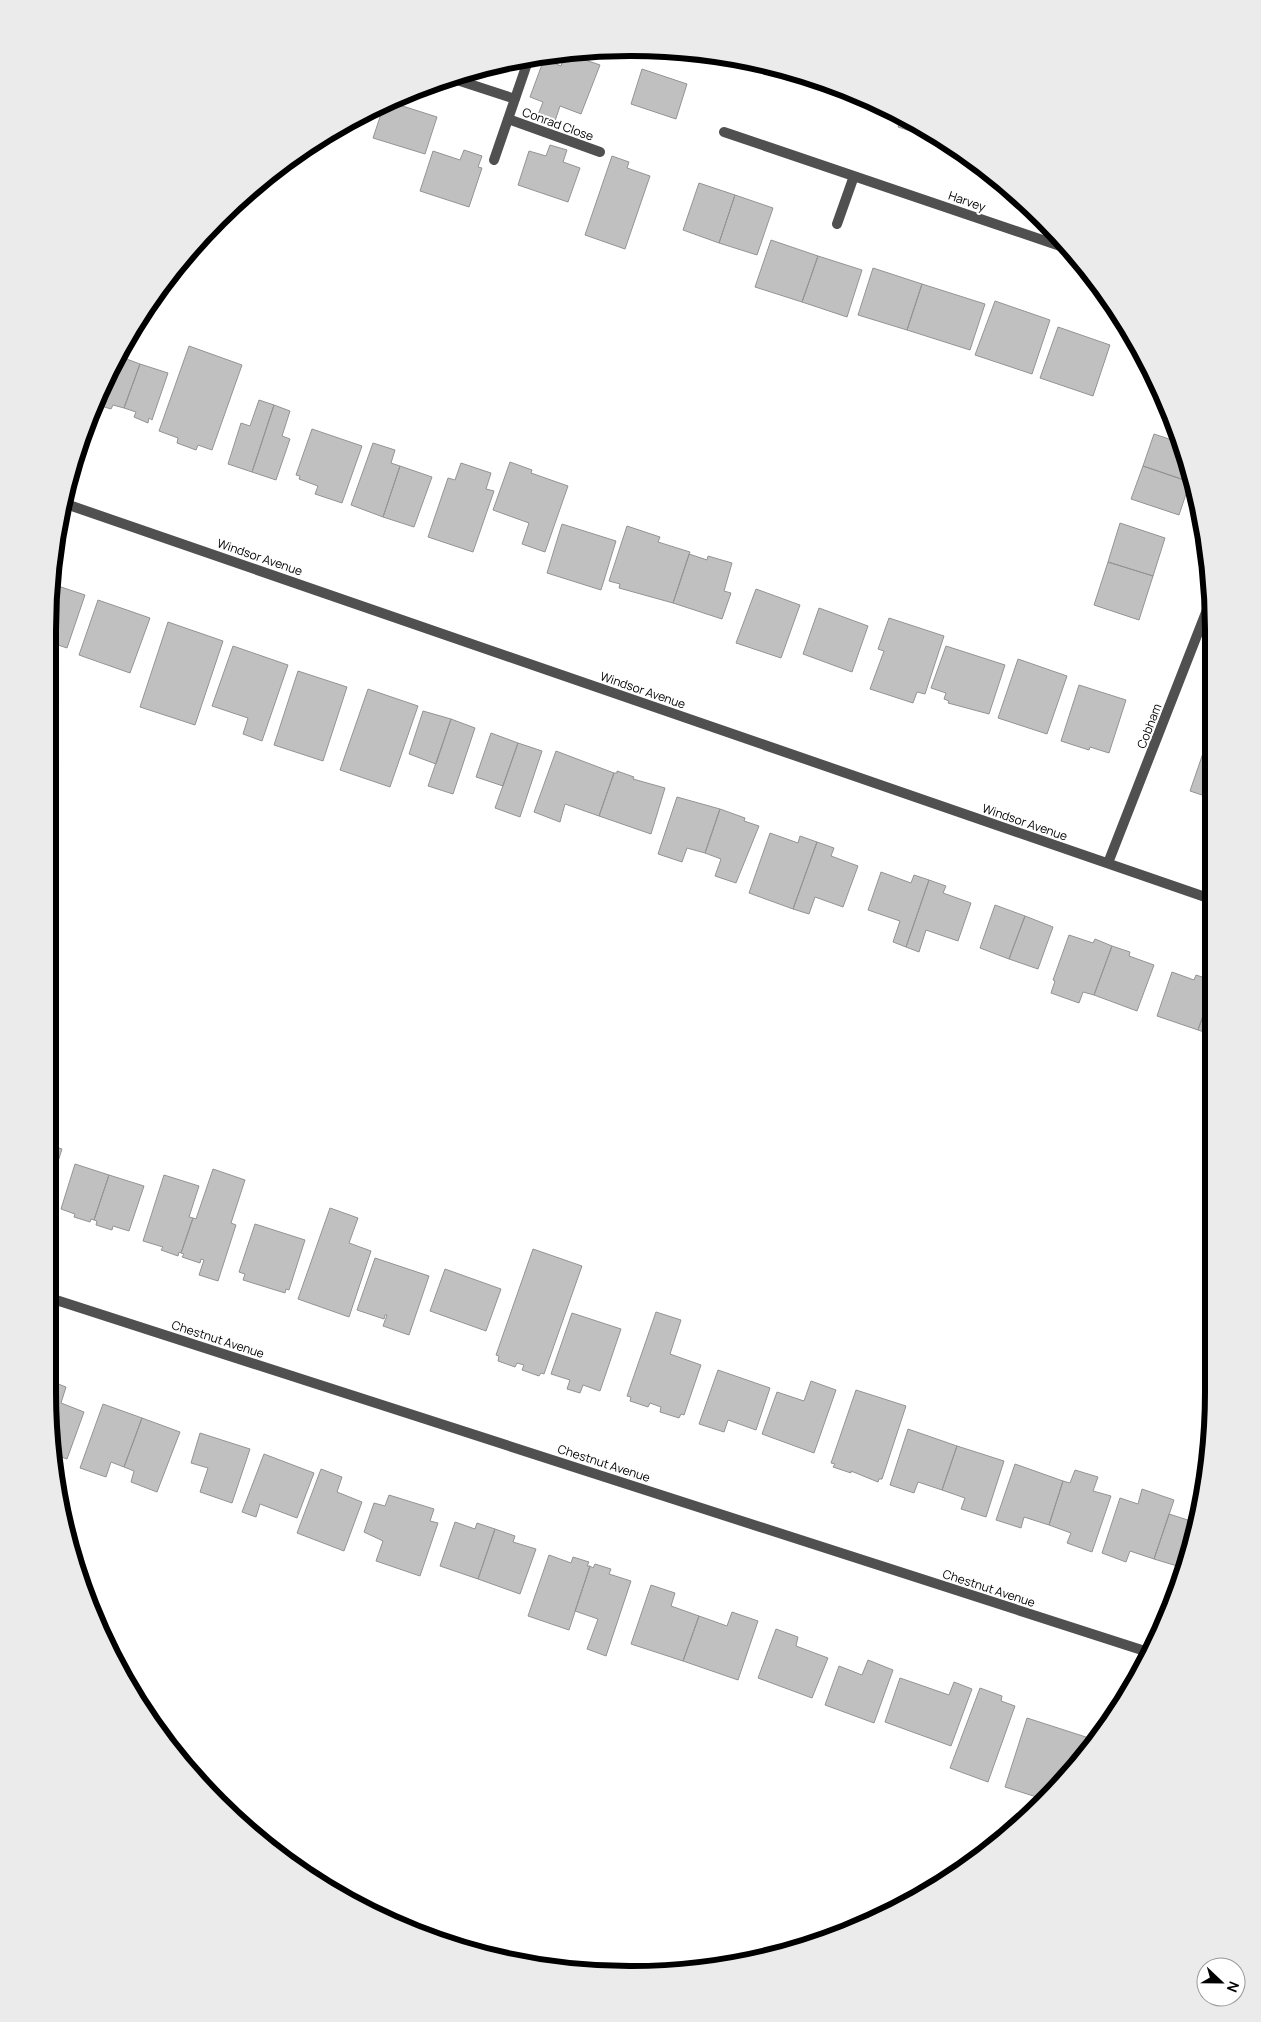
<svg xmlns="http://www.w3.org/2000/svg" width="1261" height="2022" font-family="Manrope,sans-serif">
<rect width="100%" height="100%" fill="#fff"/>
<path fill="#c0c0c0" stroke="#949494" d="M565 53 600 65 581 114 560 106 555 121 538 115 543 102 530 97 544 59 561 66Z
M642 69 687 84 676 119 631 104Z
M390 102 437 117 425 154 373 138 384 105Z
M901 116 933 135 932 138 898 127Z
M550 145 567 150 563 162 580 168 568 202 518 185 529 151 546 156Z
M464 150 482 156 478 167 482 168 469 207 420 191 433 151 460 160Z
M612 156 629 162 627 168 650 176 625 249 585 235Z
M699 183 735 195 719 243 683 230Z
M735 195 773 208 757 255 719 243Z
M771 240 818 256 802 302 755 287Z
M818 256 862 270 847 317 802 302Z
M873 268 922 284 907 330 858 315Z
M922 284 985 304 970 350 907 330Z
M995 301 1050 320 1032 374 975 355Z
M1058 327 1110 345 1093 396 1040 378Z
M189 346 242 365 212 450 198 445 196 450 177 443 178 438 159 431Z
M121 357 140 364 124 408 113 405 111 409 98 405 100 400 97 399Z
M140 364 168 373 152 420 149 418 148 423 134 417 136 412 124 408Z
M259 400 274 405 252 472 228 464 241 423 250 426Z
M274 405 290 411 282 436 290 439 276 480 252 472Z
M312 429 362 446 342 503 315 494 318 486 299 479 300 476 296 475Z
M1154 434 1178 442 1192 476 1190 482 1143 466Z
M373 443 395 450 391 463 400 466 383 517 351 505Z
M510 462 532 470 531 473 568 486 545 552 522 544 529 523 493 510Z
M461 463 491 473 486 489 494 491 473 552 428 537 448 478 455 480Z
M400 466 432 477 414 527 383 517Z
M1143 466 1190 482 1179 515 1131 499Z
M1120 523 1165 538 1153 576 1108 562Z
M562 524 616 541 601 590 547 573Z
M627 526 660 537 658 542 690 552 673 603 619 588 620 584 609 581Z
M689 554 707 560 708 556 732 563 724 591 731 593 722 619 673 603Z
M1108 562 1153 576 1139 620 1094 605Z
M52 584 85 595 67 648 52 643Z
M756 589 800 605 781 658 736 643Z
M98 600 150 618 130 673 79 655Z
M819 608 868 626 852 672 803 654Z
M889 618 944 636 925 694 917 692 913 703 870 689 884 651 878 649Z
M168 622 223 641 195 725 140 707Z
M233 646 288 665 262 741 243 734 248 718 212 706Z
M946 646 1005 665 989 714 948 703 949 701 944 699 946 693 931 688Z
M1018 659 1067 676 1047 734 998 718Z
M298 671 347 687 323 761 274 745Z
M1079 685 1126 700 1109 753 1090 747 1089 750 1061 741Z
M368 689 418 706 390 787 340 770Z
M423 711 451 719 436 764 409 754Z
M451 719 475 728 453 794 428 786Z
M1212 727 1211 798 1190 791Z
M491 733 518 743 503 786 476 777Z
M518 743 542 751 520 817 495 808Z
M556 751 614 773 599 816 565 804 560 822 534 812Z
M617 771 634 777 633 779 665 788 651 834 599 816 614 773H617Z
M677 797 720 809 705 853 687 848 682 862 658 854Z
M720 809 745 818 744 821 759 826 736 883 715 876 721 859 705 853Z
M770 833 798 843 800 836 817 842 793 909 749 893Z
M817 842 834 848 831 856 858 866 843 907 815 897 809 914 793 909Z
M881 872 911 883 914 875 929 880 906 947 893 942 900 921 868 910Z
M929 880 946 886 943 893 971 903 958 941 926 930 919 952 906 947Z
M995 905 1025 916 1009 959 980 948Z
M1025 916 1053 927 1038 969 1009 959Z
M1069 935 1093 943 1095 939 1112 946 1094 995 1083 992 1079 1003 1051 993 1055 981 1053 980Z
M1112 946 1130 952 1129 956 1154 965 1137 1011 1094 995Z
M1172 972 1194 980 1196 975 1211 980V993L1198 1030 1157 1016Z
M1211 993 1210 1034 1198 1030Z
M53 1146 62 1149 53 1177Z
M75 1164 109 1175 94 1220 91 1219 90 1222 74 1217 75 1214 61 1209Z
M213 1169 245 1180 231 1223 236 1225 218 1281 199 1275 204 1260 201 1259 200 1263 182 1257 184 1254 181 1253 193 1218 196 1219Z
M109 1175 144 1186 129 1231 113 1226 112 1230 96 1225 97 1221 94 1220Z
M164 1175 199 1186 189 1217 193 1218 181 1253 179 1252 178 1256 161 1250 163 1247 143 1241Z
M330 1208 358 1218 349 1243 371 1251 349 1317 298 1299Z
M255 1224 305 1240 289 1290 286 1289 285 1293 243 1280 245 1274 239 1272Z
M533 1249 582 1266 544 1374 541 1373 539 1376 522 1370 524 1365 517 1363 515 1367 498 1361 499 1356 496 1355Z
M375 1258 429 1276 409 1335 383 1326 387 1315H385L384 1319 357 1310Z
M445 1269 501 1289 486 1331 430 1311Z
M656 1312 681 1320 670 1354 701 1365 684 1415 681 1414 679 1418 660 1412 661 1407 650 1403 648 1407 630 1401 631 1397 627 1396Z
M572 1313 621 1329 600 1391 583 1385 580 1393 567 1389 570 1380 551 1374Z
M718 1370 770 1388 756 1430 728 1420 724 1432 699 1424Z
M811 1381 836 1390 814 1453 762 1434 777 1392 804 1401Z
M53 1382 66 1387 61 1403 84 1412 67 1459 53 1454Z
M856 1390 906 1406 882 1479H879L878 1482 851 1471V1473L833 1467 835 1464 831 1463Z
M103 1404 142 1418 124 1467 111 1462 106 1477 80 1468Z
M142 1418 180 1432 157 1492 131 1482 134 1471 124 1467Z
M908 1429 957 1446 942 1490 918 1482 914 1493 890 1485Z
M200 1433 250 1449 232 1503 200 1492 208 1468 191 1463Z
M957 1446 1004 1461 986 1517 961 1509 965 1498 942 1490Z
M264 1454 314 1473 297 1518 260 1504 256 1517 242 1512Z
M1015 1464 1063 1481 1049 1525 1024 1517 1021 1528 996 1520Z
M321 1469 342 1477 337 1492 362 1502 344 1551 297 1533Z
M1075 1470 1098 1477 1093 1491 1111 1496 1092 1552 1067 1543 1071 1533 1049 1525 1063 1481 1070 1483Z
M1142 1489 1174 1500 1154 1559 1130 1551 1126 1562 1102 1553 1120 1498 1138 1504Z
M389 1495 434 1509 430 1521 438 1523 420 1576 376 1561 383 1541 364 1532 374 1503 385 1506Z
M1169 1514 1194 1522 1179 1579 1173 1577 1177 1566 1154 1559Z
M455 1522 475 1529 477 1523 495 1529 478 1579 440 1566Z
M495 1529 515 1536 513 1542 536 1549 520 1594 478 1579Z
M549 1555 571 1563 573 1557 589 1562 587 1566H590L569 1630 528 1616Z
M595 1564 611 1569 609 1574 631 1581 606 1656 587 1649 598 1619 575 1611 590 1566 593 1568Z
M651 1585 675 1593 671 1606 699 1616 683 1661 631 1644Z
M732 1612 758 1621 738 1680 683 1661 699 1616 727 1626Z
M776 1629 798 1637 796 1646 828 1658 812 1698 758 1678Z
M868 1660 893 1670 874 1723 825 1705 839 1666 862 1675Z
M900 1678 949 1695 954 1682 972 1689 951 1746 885 1722Z
M980 1688 1002 1696 1001 1701 1015 1706 988 1782 950 1768Z
M1027 1718 1089 1738 1082 1759 1046 1800 1005 1787Z"/>
<g fill="none" stroke-linecap="round" stroke-linejoin="round">
<path stroke="#505050" stroke-width="10" d="M457 80 515 99
M508 119 600 152
M724 132 1072 250
M494 160 529 58
M837 224 854 176
M66 504 1211 899
M1108 863 1212 597
M53 1299 1148 1652"/>
</g>
<g text-anchor="middle" dominant-baseline="central" stroke-width="4" stroke-linejoin="round" paint-order="stroke">
<g font-size="12" fill="#000" stroke="#fff">
<text transform="translate(558 124) rotate(20)">Conrad Close</text>
<text transform="translate(967 201) rotate(19)">Harvey</text>
<text transform="translate(260 557) rotate(19)">Windsor Avenue</text>
<text transform="translate(643 690) rotate(19)">Windsor Avenue</text>
<text transform="translate(1149 726) rotate(-69)">Cobham</text>
<text transform="translate(1025 822) rotate(19)">Windsor Avenue</text>
<text transform="translate(218 1339) rotate(18)">Chestnut Avenue</text>
<text transform="translate(604 1463) rotate(18)">Chestnut Avenue</text>
<text transform="translate(989 1588) rotate(18)">Chestnut Avenue</text>
</g>
</g>
<path d="M0 0H1261V2022H0ZM630 56H631A574 574 0 0 1 1205 630V1392A574 574 0 0 1 631 1966H630A574 574 0 0 1 56 1392V630A574 574 0 0 1 630 56Z" fill="#ebebeb" fill-rule="evenodd"/>
<path fill="none" stroke="#000" stroke-width="6" d="M630 56H631A574 574 0 0 1 1205 630V1392A574 574 0 0 1 631 1966H630A574 574 0 0 1 56 1392V630A574 574 0 0 1 630 56Z"/>
<g transform="translate(1221 1982) rotate(112)"><circle r="24" fill="#ffffff" stroke="#999999"/>
<path d="M0-4L9 19L0 12L-9 19Z" fill="#000000"/>
<text y="-8" font-size="14" font-weight="bold" text-anchor="middle" fill="#000000">N</text>
</g>
</svg>
